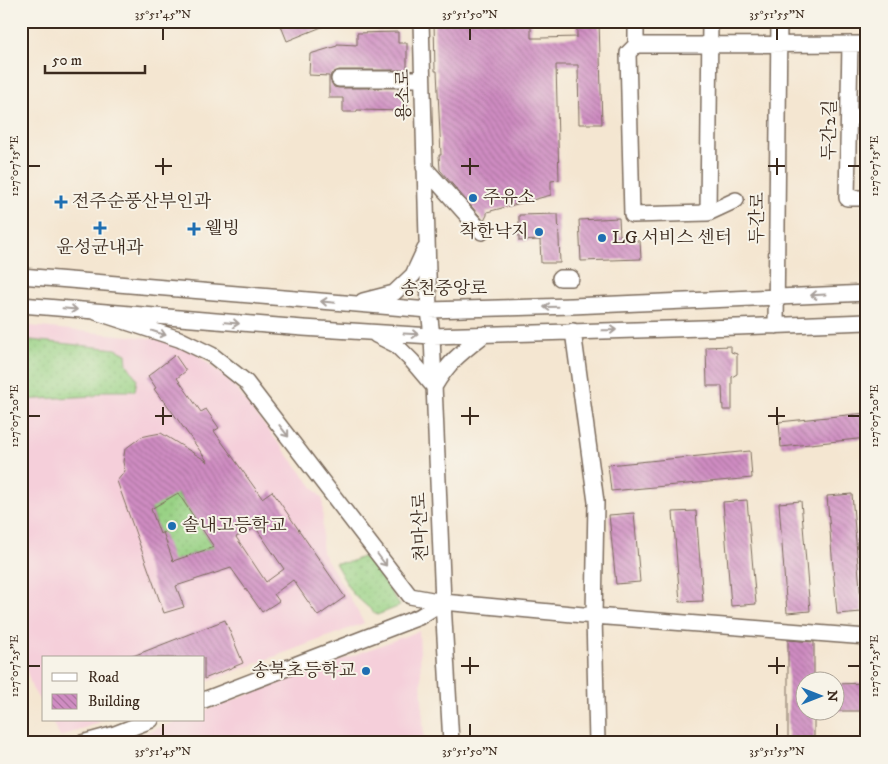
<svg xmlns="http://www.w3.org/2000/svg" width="888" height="764" font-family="'IM FELL DW Pica','Noto Serif KR',serif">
<defs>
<pattern id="grass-dots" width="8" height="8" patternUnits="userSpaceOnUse" patternTransform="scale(1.25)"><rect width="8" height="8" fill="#99d285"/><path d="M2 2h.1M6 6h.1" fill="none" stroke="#85b472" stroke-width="1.8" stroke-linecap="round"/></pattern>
<pattern id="building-back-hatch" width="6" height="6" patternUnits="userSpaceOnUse" patternTransform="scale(1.25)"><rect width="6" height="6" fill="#cf8cc2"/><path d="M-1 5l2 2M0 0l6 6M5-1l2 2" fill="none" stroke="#a9739d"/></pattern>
</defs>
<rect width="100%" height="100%" fill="#f7f3e8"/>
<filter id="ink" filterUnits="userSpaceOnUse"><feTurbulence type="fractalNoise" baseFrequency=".02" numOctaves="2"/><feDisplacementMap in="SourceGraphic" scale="10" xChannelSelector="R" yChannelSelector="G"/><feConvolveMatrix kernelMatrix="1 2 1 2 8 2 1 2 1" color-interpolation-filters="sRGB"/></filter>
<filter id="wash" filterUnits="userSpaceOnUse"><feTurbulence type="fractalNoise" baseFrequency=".0096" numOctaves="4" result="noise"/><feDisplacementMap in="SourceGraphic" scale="20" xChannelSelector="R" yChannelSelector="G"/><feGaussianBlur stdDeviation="1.12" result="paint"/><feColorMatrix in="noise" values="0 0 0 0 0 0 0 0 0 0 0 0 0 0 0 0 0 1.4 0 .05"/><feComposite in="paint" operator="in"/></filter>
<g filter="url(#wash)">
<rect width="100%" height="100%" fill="#f4e6d1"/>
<path fill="#f5cfda" d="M21 325 158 339 193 351 230 381 323 500 322 552 348 594 364 623 204 683V658H44V708L32 688 21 652Z
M419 631 424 743H138L137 736 180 720H204V711Z
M51 720H105L60 737Z"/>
<path fill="url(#grass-dots)" stroke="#6a7e52" d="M21 339 116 349 126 354 127 364 137 379 135 391H104L94 396 21 400Z
M168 479 214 547 168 563 163 532 160 534 145 490Z
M362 557 370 560 400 606 377 615 352 593 335 563 350 562Z"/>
<g id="blocks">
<path fill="url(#building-back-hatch)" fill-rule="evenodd" d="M279 21H334V22L287 41Z
M434 21H531V38H542L577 37V21H599L602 124H579L578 65H556L559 180 551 181V195L487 212V215L484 221 440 170 439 155H441L437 71H435Z
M398 32V43H407V70H339L331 74 330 79 334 87 339 88H408L407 111 357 110V112H343V98H329V76L309 75 310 54 337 46V44L357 45V33Z
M558 214 560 263H541L540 240 519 241V215Z
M619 218 620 236H624V241H640L641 259 581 261 579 220Z
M731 346V352L737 354V374L732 377V410H723L722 386H707L706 347Z
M175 355 186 371 177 378 201 412 206 409 219 428 214 431 262 498 272 491 345 597 318 616 293 580 274 594 279 601 262 612 231 568 176 586 184 607 164 613 117 481 125 471 123 462 125 449 141 437 150 435 161 433 208 462 163 399 162 400 154 389 156 388 148 376ZM178 493 214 547 173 561 163 532 160 534 151 509ZM256 528 284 569 266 582 236 537Z
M867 413V438L781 447 779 422Z
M750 451 752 478 611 491 608 465Z
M852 494 862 612 837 614 827 496Z
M747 500 756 604 731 606 723 502Z
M801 501 810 611 787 613 779 503Z
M696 511 703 601 680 602 673 512Z
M634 513 640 582 616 584 609 515Z
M225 620 243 663 204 679V658H128Z
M788 640 814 642V682H806V712H814V743H788Z
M867 683V711H836V684Z"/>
</g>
</g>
<g filter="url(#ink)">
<use href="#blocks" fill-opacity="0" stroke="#7c6c5d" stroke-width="1"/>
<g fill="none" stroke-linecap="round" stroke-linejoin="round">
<g stroke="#7c6c5d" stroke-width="18">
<path id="minor" d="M421 21 429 310 432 336 443 602 451 743
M636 21V45L628 53 632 215 708 213 736 200
M850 44 847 198H867
M636 45 867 44
M339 79H422
M849 117H867
M424 167 482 232
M708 213 710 21
M21 276 429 310 572 306 867 293
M560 278H571
M363 301 394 293 413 275 425 249
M21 305 303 328 432 336 737 327 867 322
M96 312 179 339 212 355 246 382 410 596 443 602 594 616 867 637
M776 326 779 21
M573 331 596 502 594 616 597 743
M376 335 396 345 412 361 434 387
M434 387C449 361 462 352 485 334
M204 700 419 617 443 602
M82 743 115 734 151 720"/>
</g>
<use href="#minor" stroke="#fff" stroke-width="15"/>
</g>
<defs><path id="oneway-shaft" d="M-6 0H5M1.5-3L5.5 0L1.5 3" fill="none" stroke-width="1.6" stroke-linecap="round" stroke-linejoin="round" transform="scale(1.25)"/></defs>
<g stroke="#a79f9a">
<use href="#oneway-shaft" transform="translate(818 295) rotate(177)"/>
<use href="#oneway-shaft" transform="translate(328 302) rotate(-175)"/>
<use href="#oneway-shaft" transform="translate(551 307) rotate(179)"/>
<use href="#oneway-shaft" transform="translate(70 309) rotate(5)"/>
<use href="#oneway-shaft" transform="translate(232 323) rotate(5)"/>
<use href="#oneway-shaft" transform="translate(609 330) rotate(-1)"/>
<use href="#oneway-shaft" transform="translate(159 333) rotate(18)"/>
<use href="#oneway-shaft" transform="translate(411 334) rotate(3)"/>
<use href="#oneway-shaft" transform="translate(284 431) rotate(52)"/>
<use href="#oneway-shaft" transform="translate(382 560) rotate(53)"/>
</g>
</g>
<path fill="none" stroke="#3b2a1e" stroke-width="2" d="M163 28V40M470 28V40M777 28V40M163 158V175M470 158V175M777 158V175M28 166H40M155 166H172M461 166H479M768 166H785M848 166H860M163 407V425M470 407V425M777 407V425M28 416H40M155 416H172M461 416H479M768 416H785M848 416H860M470 657V674M777 657V674M28 666H40M461 666H479M768 666H785M848 666H860M163 724V736M470 724V736M777 724V736"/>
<g fill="#1f6fb2" stroke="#f7f3e8" stroke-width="2">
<circle cx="473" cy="198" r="5"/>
<path d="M58.5 194.5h5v5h5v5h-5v5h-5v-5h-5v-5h5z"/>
<path d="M97.5 220.5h5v5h5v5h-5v5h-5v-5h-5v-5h5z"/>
<path d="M191.5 221.5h5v5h5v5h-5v5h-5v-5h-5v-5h5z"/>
<circle cx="539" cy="232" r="5"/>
<circle cx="602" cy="238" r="5"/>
<circle cx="172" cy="526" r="5"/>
<circle cx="366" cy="671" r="5"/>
</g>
<g text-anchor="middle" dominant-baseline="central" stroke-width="4" stroke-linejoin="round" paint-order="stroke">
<g font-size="18" fill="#3b2a1e" stroke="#f7f3e8">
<text transform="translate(404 95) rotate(-91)">용소로</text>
<text transform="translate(830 130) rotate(-89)">두간2길</text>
<text transform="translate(758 218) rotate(-89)">두간로</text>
<text x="444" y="289">송천중앙로</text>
<text transform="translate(421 527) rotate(-92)">천마산로</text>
</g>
<g font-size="18" fill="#3b2a1e" stroke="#f7f3e8" text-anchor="start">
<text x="483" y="198">주유소</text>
<text x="72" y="202">전주순풍산부인과</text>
<text x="205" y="229">웰빙</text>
<text x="529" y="232" text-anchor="end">착한낙지</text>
<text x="612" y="238">LG 서비스 센터</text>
<text x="100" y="248" text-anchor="middle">윤성균내과</text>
<text x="182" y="526">솔내고등학교</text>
<text x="356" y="671" text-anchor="end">송북초등학교</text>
</g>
</g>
<rect width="888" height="764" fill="none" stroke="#f7f3e8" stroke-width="55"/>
<rect x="42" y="656" width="162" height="65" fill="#f7f3e8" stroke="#aca397"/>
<rect x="52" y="673" width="25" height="8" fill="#ffffff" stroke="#aca397"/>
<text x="88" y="682" font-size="15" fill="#3b2a1e">Road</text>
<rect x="52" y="694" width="25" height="15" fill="url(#building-back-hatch)" stroke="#aca397"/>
<text x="88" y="706" font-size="15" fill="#3b2a1e">Building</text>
<g transform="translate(820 696) rotate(90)"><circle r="24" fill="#f7f3e8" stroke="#aca397"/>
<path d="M0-4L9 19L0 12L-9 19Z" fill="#1f6fb2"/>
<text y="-8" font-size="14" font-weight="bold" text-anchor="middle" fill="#3b2a1e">N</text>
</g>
<path d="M45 65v8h100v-8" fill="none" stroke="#3b2a1e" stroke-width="2.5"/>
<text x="52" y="65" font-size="15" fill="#3b2a1e" stroke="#f7f3e8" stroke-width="4" paint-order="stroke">50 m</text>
<rect x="28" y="28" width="832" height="708" fill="none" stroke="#3b2a1e" stroke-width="2"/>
<g font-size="12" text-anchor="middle" fill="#3b2a1e">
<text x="163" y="18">35°51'45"N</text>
<text x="470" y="18">35°51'50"N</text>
<text x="777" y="18">35°51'55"N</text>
<text transform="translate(874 166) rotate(-90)" y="4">127°07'15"E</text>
<text transform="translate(14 166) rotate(-90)" y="4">127°07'15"E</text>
<text transform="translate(874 416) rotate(-90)" y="4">127°07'20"E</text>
<text transform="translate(14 416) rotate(-90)" y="4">127°07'20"E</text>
<text transform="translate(874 666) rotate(-90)" y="4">127°07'25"E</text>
<text transform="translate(14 666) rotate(-90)" y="4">127°07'25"E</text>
<text x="163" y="755">35°51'45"N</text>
<text x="470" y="755">35°51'50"N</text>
<text x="777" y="755">35°51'55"N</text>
</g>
</svg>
